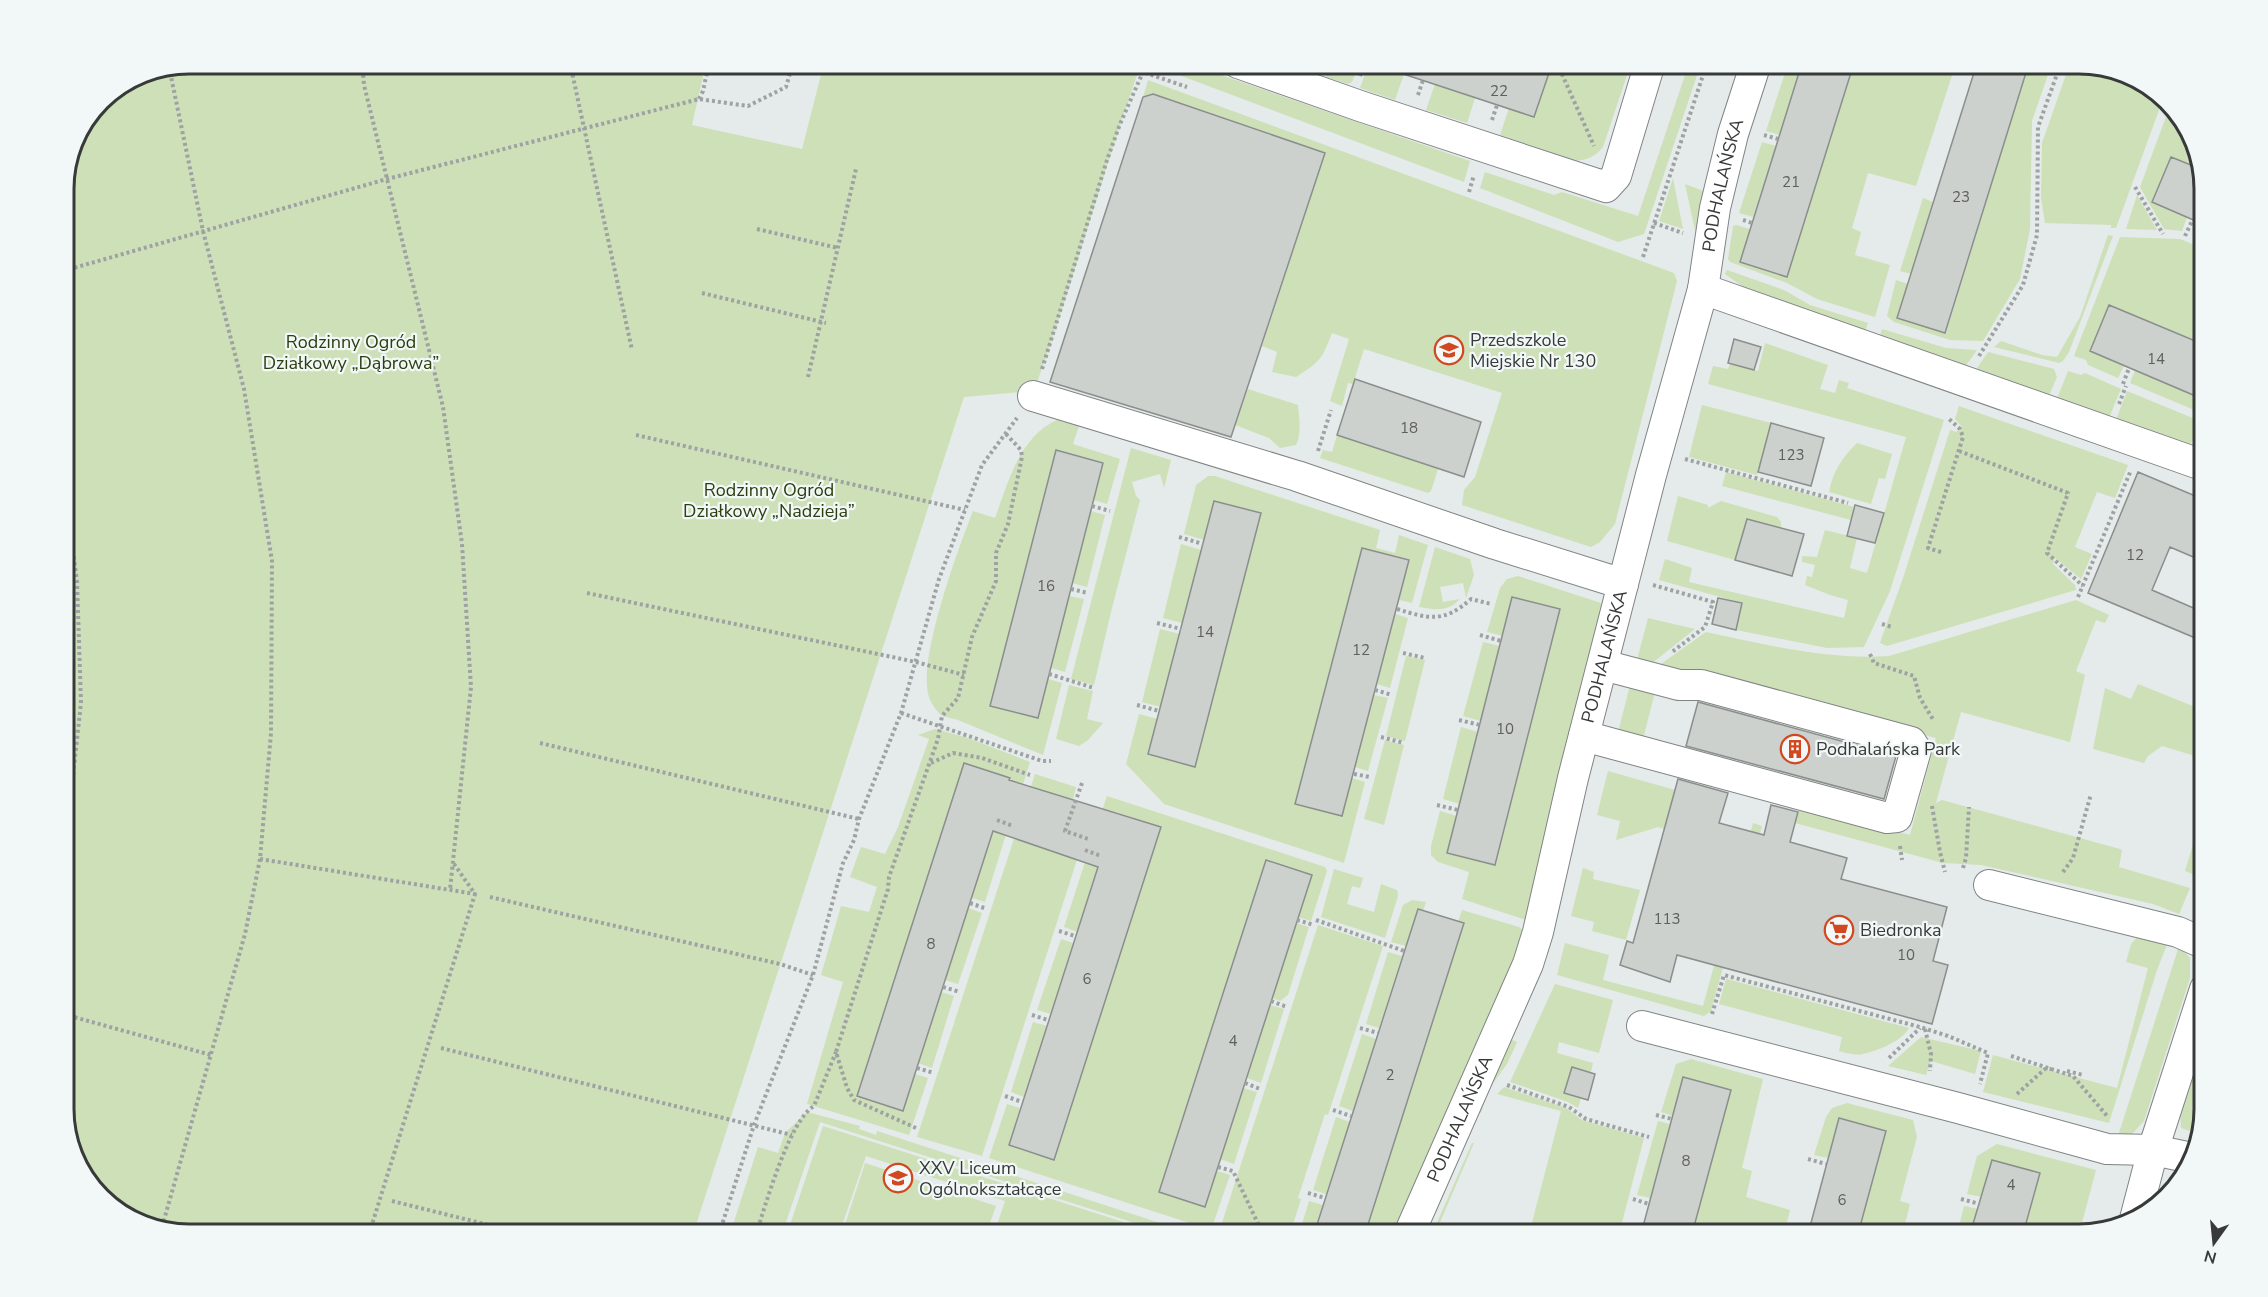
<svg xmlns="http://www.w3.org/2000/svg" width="2268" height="1297" font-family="'Nunito Sans',sans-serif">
<rect width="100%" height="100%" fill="#e5eaea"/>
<path fill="#cee0b8" d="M189 63H706L692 125 802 149 824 63H1144L1138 72C1101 178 1072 286 1034 391L964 397 693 1234H189L126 1217 84 1178 63 1116V181L73 140 100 100 141 72Z
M1156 63H1186L1199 68 1201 63H1224L1221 75 1470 161 1464 182 1155 66Z
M1331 63H1360L1352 82 1348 84 1326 77Z
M1369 63H1389L1404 74 1395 100 1360 88Z
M1529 63H1631L1603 147C1595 157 1587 160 1574 161L1500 135 1509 108 1534 117 1550 70Z
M1689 63H1701L1644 234 1618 242 1480 188 1485 172 1554 195 1562 192 1638 216Z
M1854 63H1956L1916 186 1868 173 1852 228 1861 232 1855 255 1890 265 1875 317 1817 299 1787 283 1730 262 1728 259 1733 226 1736 225 1750 229 1740 262 1786 276Z
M2029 63H2052L2032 121 2030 229 2020 279 1983 341 1950 340 1894 322 1887 316 1896 280 1908 284 1898 318 1946 333Z
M2070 63H2080L2142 80 2163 99 2116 228H2111V225L2045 223 2041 198 2042 143Z
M1786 70 1799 74 1780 135 1766 131Z
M1148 80 1674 273 1677 281 1615 524 1600 542 1591 547 1462 505 1464 490 1475 477 1502 393 1364 349 1353 384 1348 383 1342 406 1330 401 1349 339 1332 333C1322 359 1320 362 1296 377L1272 372 1277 352 1262 346 1325 153 1153 94 1143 97Z
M1435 84 1475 98 1467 123 1426 110Z
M2170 106 2184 119 2201 169 2171 157 2152 202 2187 217 2182 231 2164 229 2140 187Z
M1762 142 1776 146 1753 217 1739 213Z
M1673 178 1683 229 1659 221Z
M1685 184 1706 192 1696 235Z
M2137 195 2157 230 2126 229Z
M1923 198 1933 202 1911 274 1900 271Z
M2108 235 2113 236 2069 352 2063 361 2059 363 1994 347 2001 341 2042 355 2057 357 2080 317Z
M2120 237 2180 239 2205 249V345L2109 305 2090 351 2124 366 2118 378 2088 365 2086 360 2074 356Z
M1727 270 1784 290 1810 305 1868 323 1863 338 1749 291 1725 274Z
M1882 329 1946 348 1977 350 1962 371 1878 342Z
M1765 343 1828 365 1820 389 1835 393 1839 380 1849 383 1847 388 1944 420 1890 591 1864 647 1827 648 1736 630 1742 603 1659 580 1665 559 1692 568 1689 582 1844 618 1848 600 1830 595 1805 585 1807 576 1812 577 1815 565 1802 562V556L1817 557 1825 530 1857 538 1850 568 1867 573 1906 437 1708 384 1713 366 1728 369 1730 364 1758 371Z
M1988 352 2054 369 2057 377 2048 398 1973 374Z
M2135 370 2204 399 2199 412 2130 383Z
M2068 371 2081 375 2085 373 2121 389 2109 418 2056 401Z
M1248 389 1298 405C1299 417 1302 433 1296 445L1280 448 1269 438 1235 425Z
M2127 391 2200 421 2190 446 2116 420Z
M1702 405 1771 423 1757 475 1689 457Z
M1959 406 2128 465 2115 498 2097 492 2075 547 2092 554 2081 579 2055 558 2053 564 2075 585 2076 590 1887 646 1880 643 1904 575 1950 430 1956 432 1962 427 1955 419Z
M1059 419 1079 426 1073 444 1120 459 1107 504 1093 500 1103 463 1056 451 991 706 1038 718 1048 679 1062 683 1043 755 958 720 942 716C937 711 931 704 929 697 917 661 958 549 973 511L995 518C1009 481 1019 436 1059 419Z
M1337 435 1438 469 1431 491 1428 493 1320 458 1323 450 1332 452Z
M1857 443 1892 454 1885 479 1879 478 1871 504 1829 492C1833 471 1842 458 1857 443Z
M1131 448 1171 460 1164 488 1160 474 1132 482 1136 496 1140 500 1111 612 1094 685 1071 679Z
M1726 472 1854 507 1851 520 1722 486Z
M1208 476H1215L1380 530 1376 548 1395 553 1399 535 1428 545 1412 603 1399 600 1409 560 1362 548 1295 803 1342 816 1352 778 1365 782 1344 863 1164 804 1126 764 1139 714 1158 719 1148 754 1195 766 1261 513 1214 501 1204 540 1184 534 1196 485Z
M1678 496 1708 505V508L1721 501 1777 517 1781 522V528L1747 519 1735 560 1667 541Z
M1091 511 1105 515 1087 587 1072 583Z
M1181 544 1201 550 1182 623 1163 618Z
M1435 547 1470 559 1474 575 1466 598 1463 583 1440 587 1443 602 1460 599C1448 612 1435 610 1419 607Z
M1518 576 1601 603 1605 613 1526 920 1462 899 1469 872 1438 862 1431 855V846L1440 811 1457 816 1448 853 1496 865 1560 609 1513 597 1503 636 1487 632 1500 588 1507 579Z
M1069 596 1084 599 1065 672 1051 668Z
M2076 600 2109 615 2105 623 2096 620 2076 671 2085 675 2070 742 1961 712 1936 803 1942 800 2120 849 2122 850 2119 867 2190 888 2179 914 2153 904 1981 865 1943 863 1795 823 1800 805 1910 835 1936 738 1658 666 1706 632C1767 645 1827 660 1889 656Z
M1395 614 1408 618 1390 688 1377 684Z
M1648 618 1695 629 1651 664 1637 660Z
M1160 629 1180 634 1161 707 1142 702Z
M1483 642 1500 646 1481 721 1463 716Z
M1406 656 1425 660 1405 741 1386 736Z
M1631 681 1656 688 1643 739 1618 733Z
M2138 684 2205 711V759L2162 746 2148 756 2144 763 2093 749 2105 688 2131 699Z
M1069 685 1093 691 1087 719 1103 723 1088 740 1079 746 1056 739Z
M1374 695 1388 698 1368 771 1355 767Z
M1461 727 1478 732 1460 804 1443 799Z
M935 729 968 738 1030 762 1012 820 998 815 1010 778 964 763 857 1096 903 1111 915 1074 928 1078 909 1135 807 1104 843 982 821 975 841 906 869 912 877 887 850 877 861 847 885 854 898 827 929 739 918 735Z
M1385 740 1404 745 1384 825 1364 819Z
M1608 771 1675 790 1664 829 1658 827 1616 840 1620 821 1597 815Z
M1035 774 1076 787 1073 799 1048 792 1041 814 1083 841 982 1156 917 1137Z
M1107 796 1325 867 1327 871 1311 921 1298 917 1312 875 1266 860 1159 1191 1217 1171 1230 1175 1211 1230 989 1158 1007 1104 1020 1108 1009 1145 1055 1159 1161 827 1116 812 1104 849 1091 844Z
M2205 805V853L2195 875 2185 871Z
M1753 823 1762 826 1711 1011 1704 1016 1557 975 1565 943 1609 955 1603 980 1703 1006Z
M994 827 1007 831 985 902 972 898Z
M1087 856 1100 860 1077 932 1064 927Z
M1583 868 1594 872 1593 879 1640 890 1626 940 1592 931 1594 922 1571 916Z
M1334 869 1363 878 1360 888 1352 886 1347 904 1374 912 1381 884 1397 890 1398 896 1385 938 1321 917Z
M1412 900 1426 902 1423 911 1418 909 1406 946 1391 942 1403 905Z
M968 908 982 913 958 984 945 980Z
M1462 910 1519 927 1525 932 1516 966 1400 1234H1365L1464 924 1458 922Z
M1296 923 1309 927 1288 995 1280 1001 1272 998Z
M1318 925 1383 946 1328 1115 1325 1114 1298 1198 1301 1199 1290 1234H1223L1221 1226Z
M2141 933 2168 942 2157 970 2109 1123 1983 1092 1993 1055 2117 1088 2148 968 2126 962 2131 944Z
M1061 939 1073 943 1051 1014 1037 1010Z
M2179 946 2190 958V978L2144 1121 2132 1134 2118 1136Z
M1388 952 1402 956 1379 1028 1366 1024Z
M1726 979H1727L1909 1028C1902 1041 1877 1051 1863 1054 1856 1056 1847 1053 1839 1051L1842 1037 1719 1004Z
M1555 984 1613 1000 1599 1053 1559 1042 1557 1053 1593 1063 1591 1072 1572 1067 1581 1098 1578 1108 1568 1102 1510 1082Z
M941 992 954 996 932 1068 918 1063Z
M1270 1005 1284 1009 1261 1083 1247 1078Z
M1033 1022 1047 1026 1024 1097 1011 1092Z
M1362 1034 1376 1039 1353 1111 1339 1106Z
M1506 1037 1517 1042 1507 1064 1488 1090 1481 1113 1478 1112Z
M1921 1037 1981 1051 1975 1074 1931 1061 1926 1075 1888 1066Z
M1691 1059 1763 1079 1742 1168 1752 1171 1746 1197 1790 1210 1784 1234H1692L1731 1090 1683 1077 1673 1116 1661 1112 1676 1064Z
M2189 1072 2205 1076V1085L2193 1132 2181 1128 2180 1109Z
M1504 1087 1566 1108 1582 1120 1644 1138 1619 1234H1529L1561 1111 1497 1094Z
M1243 1088 1257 1092 1234 1164 1220 1159Z
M1847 1103 1913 1120 1917 1137 1900 1201 1910 1204 1904 1228 1929 1234H1858L1886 1131 1839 1118 1828 1158 1814 1155 1826 1117 1832 1108Z
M807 1112 860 1126 859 1129 876 1135 877 1131 1194 1234H1169L820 1122 782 1234H730L758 1147 778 1153 785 1133Z
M1336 1117 1350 1122 1326 1194 1313 1190Z
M1658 1121 1670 1124 1650 1198 1637 1195Z
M823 1126 1161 1234H994L1005 1201 866 1156 839 1234H787Z
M1472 1143H1474L1435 1234H1432Z
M1997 1144 2096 1170 2079 1234H2023L2039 1173 1992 1160 1982 1197 1967 1194 1977 1156Z
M865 1163 996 1206 986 1234H842Z
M1309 1201 1323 1205 1314 1234H1299Z
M1964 1206 1978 1209 1971 1234H1957Z"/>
<path fill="#cdd1ce" stroke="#8a8e8c" stroke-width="1.5" d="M1386 63H1529L1550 70 1534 117 1385 68Z
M1802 63H1854L1787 277 1740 262Z
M1977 63H2029L1945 333 1897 318Z
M1153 94 1325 153 1231 437 1050 382 1143 97Z
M2171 157 2201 169 2205 181V225L2152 202Z
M2109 305 2205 345V400L2090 351Z
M1734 339 1761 347 1754 370 1728 363Z
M1355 379 1481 422 1464 477 1337 435Z
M1771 423 1824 438 1811 486 1758 472Z
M1056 450 1103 463 1038 718 990 706Z
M2138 472 2205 500V562L2170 547 2152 590 2205 613V642L2088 593Z
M1214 501 1261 513 1195 767 1148 754Z
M1855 505 1884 513 1875 543 1847 536Z
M1747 519 1804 534 1792 576 1735 560Z
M1362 548 1409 560 1342 816 1295 804Z
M1512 597 1560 609 1495 865 1447 853Z
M1718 598 1742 603 1736 630 1712 624Z
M1698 702 1896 756 1884 799 1686 746Z
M964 763 1010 778 1009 780 1161 827 1054 1160 1009 1145 1098 867 993 831 903 1111 857 1096Z
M1678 779 1728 793 1719 823 1764 835 1771 805 1798 812 1790 842 1847 858 1841 879 1947 907 1933 961 1948 965 1932 1024 1677 955 1670 982 1620 965 1627 941 1633 943Z
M1266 860 1312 875 1205 1207 1159 1192Z
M1418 909 1464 923 1365 1234H1314Z
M1572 1067 1595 1074 1588 1100 1564 1093Z
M1683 1077 1731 1090 1692 1234H1641Z
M1839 1118 1886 1131 1858 1234H1808Z
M1992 1160 2040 1173 2023 1234H1970Z"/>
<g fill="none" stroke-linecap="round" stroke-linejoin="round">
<g stroke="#808484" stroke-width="32">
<g id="minor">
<path d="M1238 63 1360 106 1606 187 1616 176 1650 63"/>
<path d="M1703 289 2205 466"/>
<path d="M1033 396 1297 476 1495 544 1623 584"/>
<path d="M1584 736 1887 818 1897 817 1916 750 1911 742 1701 685H1679L1603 665"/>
<path d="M1989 885 2178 932 2205 944"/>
<path d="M1642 1026 1958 1108 2107 1149 2153 1150 2192 1158"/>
<path d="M2135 1219 2153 1150 2205 989"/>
<path id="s1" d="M1409 1234 1528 964 1538 932 1573 778 1651 475 1703 289 1715 208 1733 134 1756 63"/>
</g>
</g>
<path stroke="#9ea2a2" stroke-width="4" stroke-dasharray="3 3" stroke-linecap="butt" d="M362 63 364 85 443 407 462 544 471 687 450 890
M570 63 632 350
M1147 63 1143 72 1187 87
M1557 63 1594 146
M1788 63 1801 67
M1360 76 1365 63
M1418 95 1423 80
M699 99 703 91 709 63
M1492 120 1497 105
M1764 135 1778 139
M2135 187 2163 234
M1469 192 1474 175
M1743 220 1752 223
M1654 223 1683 233
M757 229 838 248
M2185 236 2193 219
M1643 257 1707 63
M63 271 387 179 699 99 748 106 786 87 793 63
M702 293 826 323
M1979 356 2023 285 2037 235 2038 127 2061 63
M1042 369 1107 160 1120 124 1143 72
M808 377 856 169
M2123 384 2129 368
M2119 404 2126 386
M2202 416 2205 411
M2199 434 2205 418
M636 435 965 510
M1318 451 1331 410
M1959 451 2068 493 2047 553 2083 586
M1685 459 1848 503
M63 479 77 581 81 703 67 830 63 844
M1092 506 1110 511
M1179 537 1203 544
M1941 552 1928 548 1963 437 1960 429 1949 419
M1653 585 1713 602 1705 627 1672 652
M1071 589 1088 593
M587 593 916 662 964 675
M2078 597 2131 470
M1397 609C1429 619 1444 623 1471 599L1491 604
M1157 623 1181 629
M1882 624 1892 627
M1480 635 1501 641
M1403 653 1425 658
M1870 654 1874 663 1914 676 1920 698 1934 721
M1049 674 1094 688
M1375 690 1392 695
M1137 705 1159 711
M901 713 1042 761H1051
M1459 720 1480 725
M1381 737 1404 743
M540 743 859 819
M931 763 953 753 982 758 1030 775
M1354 774 1370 777
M1082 783 1065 831 1088 839
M1437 805 1458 810
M1932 806 1940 852 1945 872
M997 820 1013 826
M1900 846 1902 860
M1085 850 1101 856
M260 859 475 894
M1963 868 1966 858 1969 807
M2063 872 2073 858 2091 794
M490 897 780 964 813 975
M970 903 987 909
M1297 920 1314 925
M1316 920 1404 951
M1059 931 1075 936
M943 987 960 992
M1271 1001 1287 1007
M63 1014 211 1055
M1712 1014 1724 975 1920 1027 1948 1036 1988 1053 1980 1084
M1032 1015 1048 1020
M1360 1028 1378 1033
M1925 1029 1931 1054 1930 1071
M441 1048 792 1135
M2011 1056 2073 1076 2108 1117
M1889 1058 1920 1028
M917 1068 934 1073
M2067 1071 2083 1075
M1245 1083 1260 1089
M1507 1085 1569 1107 1586 1119 1649 1137
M2017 1094 2045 1069H2051
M1005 1096 1022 1102
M1333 1110 1351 1116
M1656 1115 1672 1119
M916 1128 854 1100 847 1088 836 1052 888 889 889 877 938 739 942 716 958 698 972 637 996 581V553L1008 524 1022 457 1021 450 1005 433
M1808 1159 1826 1164
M1218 1167 1233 1171 1263 1234
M1308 1193 1325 1198
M1633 1199 1649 1204
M1961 1199 1980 1204
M392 1201 525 1234
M1909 1225 1945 1234
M162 1227 245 934 260 859 271 733 272 561 244 389 203 231 169 67
M369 1234 475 894 454 864
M719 1234 754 1125 813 975 843 863 854 840 859 819 901 713 939 579 982 465 1017 418
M756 1234C766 1204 789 1121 814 1106L836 1052"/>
<use href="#minor" stroke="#fff" stroke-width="30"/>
</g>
<defs>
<g id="school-ring" transform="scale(1.5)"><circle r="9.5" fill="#f2f8f7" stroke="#d14820" stroke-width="1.5"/><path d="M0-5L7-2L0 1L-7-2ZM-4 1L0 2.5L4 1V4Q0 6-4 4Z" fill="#d14820"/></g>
<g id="building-ring" transform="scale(1.5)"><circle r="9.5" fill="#f2f8f7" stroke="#d14820" stroke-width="1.5"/><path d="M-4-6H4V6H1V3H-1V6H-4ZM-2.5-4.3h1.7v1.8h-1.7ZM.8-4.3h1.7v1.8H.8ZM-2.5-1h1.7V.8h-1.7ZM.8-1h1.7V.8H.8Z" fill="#d14820"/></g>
<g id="supermarket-ring" transform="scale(1.5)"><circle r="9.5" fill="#f2f8f7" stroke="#d14820" stroke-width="1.5"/><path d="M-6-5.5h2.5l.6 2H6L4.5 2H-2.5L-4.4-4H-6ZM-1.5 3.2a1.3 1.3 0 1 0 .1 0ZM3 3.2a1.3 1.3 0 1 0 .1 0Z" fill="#d14820"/></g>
</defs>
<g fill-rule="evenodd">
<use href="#school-ring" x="1449" y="350"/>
<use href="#building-ring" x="1795" y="749"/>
<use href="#supermarket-ring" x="1839" y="930"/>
<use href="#school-ring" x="898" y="1178"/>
</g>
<g text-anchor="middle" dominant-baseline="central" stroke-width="4.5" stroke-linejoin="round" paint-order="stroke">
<g font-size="15" fill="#5d605f">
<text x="1499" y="91">22</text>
<text x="1791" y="182">21</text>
<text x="1961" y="197">23</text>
<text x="2156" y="359">14</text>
<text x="1409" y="428">18</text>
<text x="1791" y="455">123</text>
<text x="2135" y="555">12</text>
<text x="1046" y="586">16</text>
<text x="1205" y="632">14</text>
<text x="1361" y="650">12</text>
<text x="1505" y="729">10</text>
<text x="1667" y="919">113</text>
<text x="931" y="944">8</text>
<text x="1906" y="955">10</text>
<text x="1087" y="979">6</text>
<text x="1233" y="1041">4</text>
<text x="1390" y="1075">2</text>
<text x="1686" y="1161">8</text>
<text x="2011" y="1185">4</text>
<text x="1842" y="1200">6</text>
</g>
<g font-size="18" fill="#383a3a" stroke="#f2f8f7">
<text stroke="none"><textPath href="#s1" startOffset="1098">PODHALAŃSKA</textPath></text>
<text stroke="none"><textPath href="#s1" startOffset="612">PODHALAŃSKA</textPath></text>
<text stroke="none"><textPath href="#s1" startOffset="126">PODHALAŃSKA</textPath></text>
</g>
<g font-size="18" fill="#383a3a" stroke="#f2f8f7" text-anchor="start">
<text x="1470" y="340">Przedszkole<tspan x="1470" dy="21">Miejskie Nr 130</tspan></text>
<text x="1816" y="749">Podhalańska Park</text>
<text x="1860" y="930">Biedronka</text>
<text x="919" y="1168">XXV Liceum<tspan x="919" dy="21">Ogólnokształcące</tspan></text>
</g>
<g font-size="18" fill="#2d3e0f" stroke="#f2f8f7">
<text x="351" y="342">Rodzinny Ogród<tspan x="351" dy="21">Działkowy „Dąbrowa”</tspan></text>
<text x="769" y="490">Rodzinny Ogród<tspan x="769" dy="21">Działkowy „Nadzieja”</tspan></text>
</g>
</g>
<path d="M0 0H2268V1297H0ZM189 74H2079A115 115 0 0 1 2194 189V1109A115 115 0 0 1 2079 1224H189A115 115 0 0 1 74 1109V189A115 115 0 0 1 189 74Z" fill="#f2f8f7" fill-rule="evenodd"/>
<path fill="none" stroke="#383a3a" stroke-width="3" d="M189 74H2079A115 115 0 0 1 2194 189V1109A115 115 0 0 1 2079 1224H189A115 115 0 0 1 74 1109V189A115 115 0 0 1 189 74Z"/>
<g transform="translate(2214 1243) rotate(195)" stroke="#f2f8f7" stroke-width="4.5" paint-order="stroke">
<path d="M0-4.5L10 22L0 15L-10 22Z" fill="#383a3a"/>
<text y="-9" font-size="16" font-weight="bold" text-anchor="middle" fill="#383a3a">N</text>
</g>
</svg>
